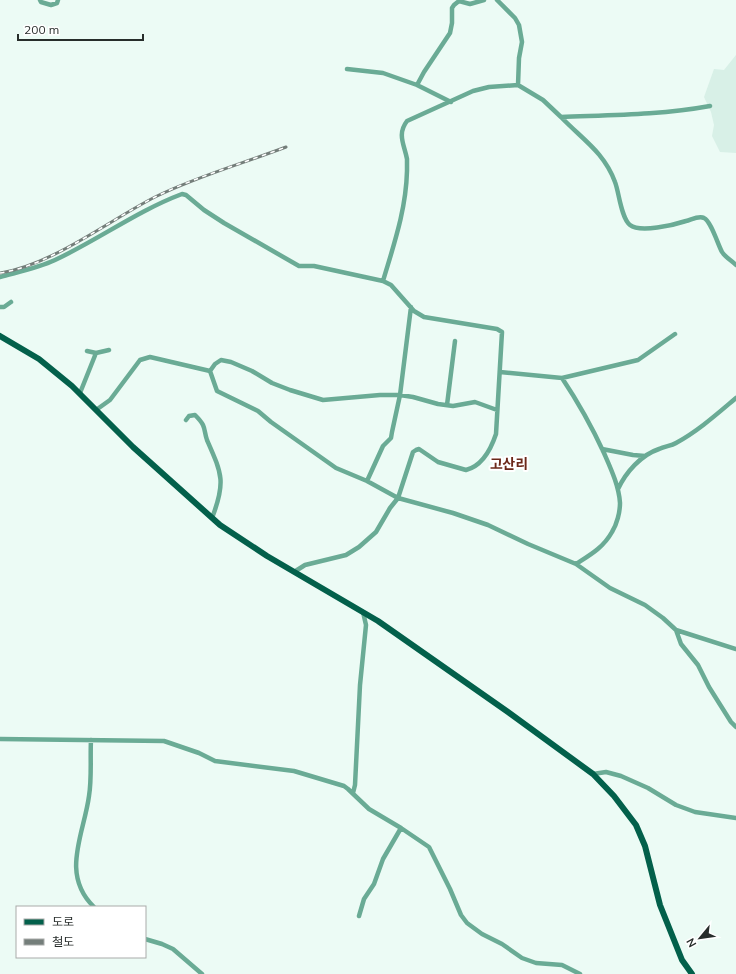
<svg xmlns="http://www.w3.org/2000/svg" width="736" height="974" font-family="Mulish,'Noto Sans KR',sans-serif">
<rect width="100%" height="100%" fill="#ecfbf5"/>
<path fill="#d8f0e7" d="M736 55V153L720 152 712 136 714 125 711 112 704 97 714 69 724 70Z"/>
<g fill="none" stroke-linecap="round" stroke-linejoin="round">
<path stroke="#6aab95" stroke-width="4.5" d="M40 0 41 2 51 5 57 3 58 0
M497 0 515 18 519 25 522 42 519 58 518 85
M347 69 383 73 417 85 451 102
M417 85 424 72 450 33 452 23V8L454 5 459 1 470 4 484 0
M561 117C582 139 604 152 615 182 619 192 621 218 630 225 640 233 674 225 686 221 691 220 699 215 704 218 711 221 718 245 722 252 725 257 732 261 736 265
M0 277C18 272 38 268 55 260 98 240 137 211 182 194L186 195 204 210 224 223 299 266H314L383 281 391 285 414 311 424 317 497 329 502 332 496 434C491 449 482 466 466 470L438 462 419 449 416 450 413 452 398 498 390 508 376 532 359 547 346 555 305 565 294 572
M383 281C394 244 406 210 407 171 407 167 407 163 407 159 404 144 397 134 407 121L473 91 489 87 518 85 543 100 561 117C610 115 661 115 710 106
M0 307H4L11 302
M87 351 96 353
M210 371 217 391 258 411 271 422 336 468 367 481 398 498 453 513 488 525 528 544 576 564 610 588 645 605 663 618 676 630 681 644 698 665 709 687 731 722 736 727
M210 371 215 364 221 360 231 362 252 371 272 383 290 390 323 400 380 395H400L413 397 438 404 453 406 475 402 497 410
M500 372 562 378 638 360 675 334
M562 378C578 402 592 427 604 453 611 469 619 486 620 503 620 512 617 524 612 532 603 548 590 555 576 564
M80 393 96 353 109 350
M447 405 455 341
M96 410 110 400 140 360 150 357 210 371
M186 420 189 416 195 415C198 418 201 421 203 425 205 429 205 435 207 440 222 474 226 482 212 518
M602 449 633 455 645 456
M367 481 383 446 391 438 392 432 400 395 411 307
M618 489C626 472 641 455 659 449 665 446 671 446 676 443 698 431 717 414 736 398
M676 630 736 649
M0 739 164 741 199 753 215 761 294 771 344 786 348 789 369 809 401 828 429 847 450 889 461 915 467 923 482 934 502 944 522 958 536 963 562 965 580 974
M91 740C90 758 92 778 89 796 84 834 60 874 94 907
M593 774 606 772 621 776 648 788 676 805 695 812 736 818
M353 793 355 785 360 685 366 625 363 612
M359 916 364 899 374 884 383 859 401 828
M145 939 162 944 173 949 202 974"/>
<path stroke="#03604b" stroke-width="6" d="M0 336 39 359 72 386 133 447 220 525 267 556 378 621 508 712 593 774 614 796 636 825 645 846 660 905 682 960 692 974"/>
<g stroke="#747e7a" stroke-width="3">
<path id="rail" d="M0 273C52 265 108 221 155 197 195 177 244 163 286 147"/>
</g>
<use href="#rail" stroke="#fff" stroke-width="1.5" stroke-dasharray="4.5" stroke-linecap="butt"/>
</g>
<g text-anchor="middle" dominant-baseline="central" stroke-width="4" stroke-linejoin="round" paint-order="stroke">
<g font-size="14" font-weight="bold" fill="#6b2819" stroke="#fff">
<text x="509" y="464">고산리</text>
</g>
</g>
<rect x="16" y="906" width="130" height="52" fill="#ffffff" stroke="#a9abaa"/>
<rect x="24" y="919" width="20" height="6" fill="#03604b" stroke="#a9abaa"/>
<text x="52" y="926" font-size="12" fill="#272d2b">도로</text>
<rect x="24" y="939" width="20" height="6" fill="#747e7a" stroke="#a9abaa"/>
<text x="52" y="946" font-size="12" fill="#272d2b">철도</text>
<g transform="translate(700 938) rotate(241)" stroke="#ffffff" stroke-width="3" paint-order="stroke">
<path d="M0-3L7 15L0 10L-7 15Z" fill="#272d2b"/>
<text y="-6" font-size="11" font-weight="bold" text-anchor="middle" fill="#272d2b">N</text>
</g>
<path d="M18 34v6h125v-6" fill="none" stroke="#272d2b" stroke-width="2"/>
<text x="24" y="34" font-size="12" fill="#272d2b" stroke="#ffffff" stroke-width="3" paint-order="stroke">200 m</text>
</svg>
